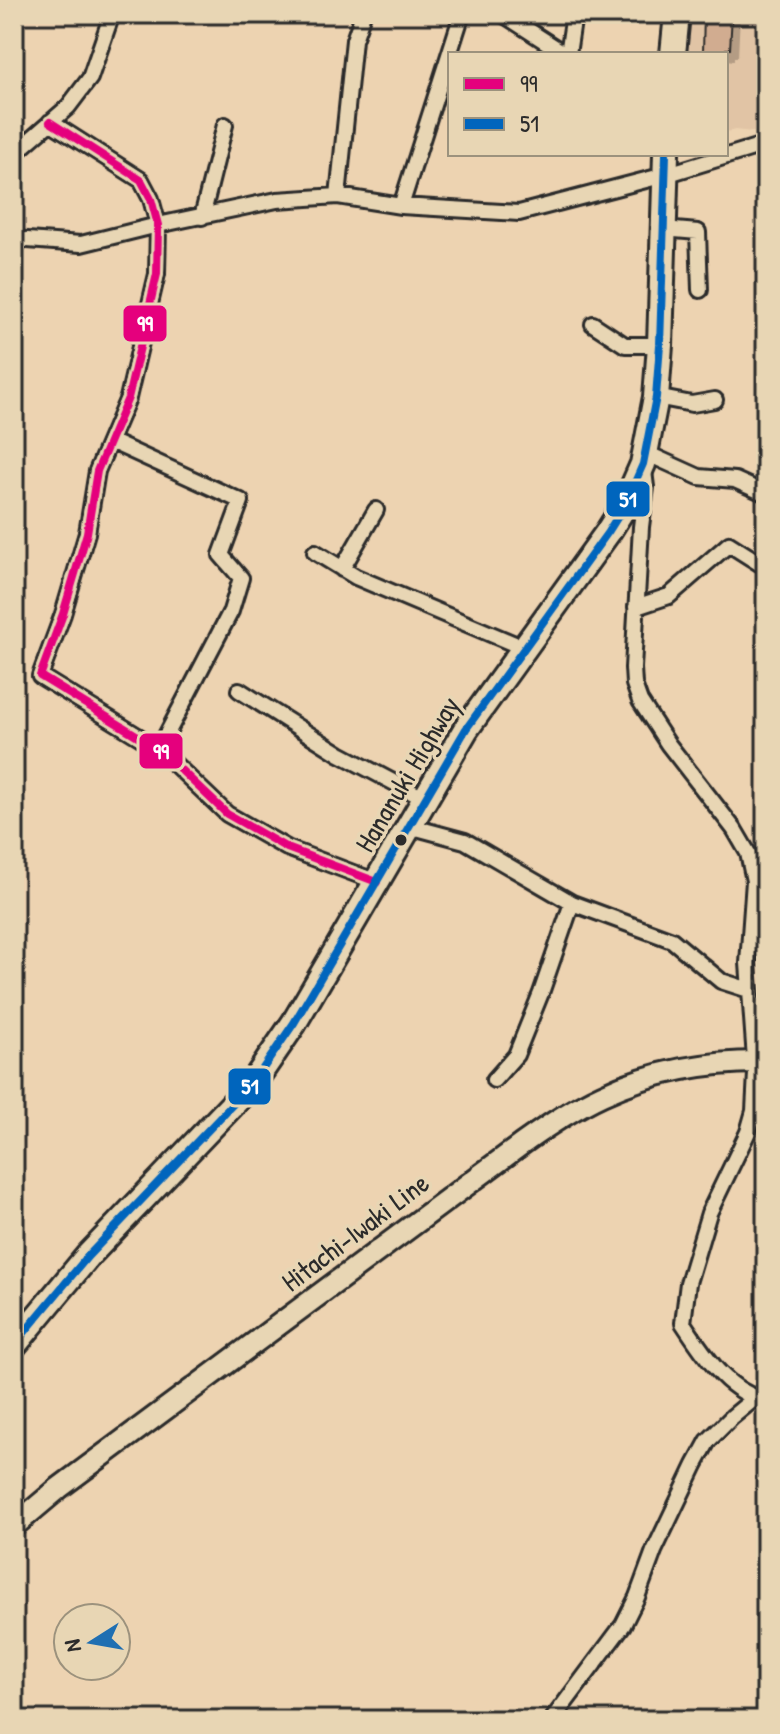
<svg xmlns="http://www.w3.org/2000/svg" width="780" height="1734" font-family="'Patrick Hand',sans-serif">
<rect width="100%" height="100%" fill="#edd3b1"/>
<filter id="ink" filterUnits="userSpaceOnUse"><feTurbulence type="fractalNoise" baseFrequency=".0125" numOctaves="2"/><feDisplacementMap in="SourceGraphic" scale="16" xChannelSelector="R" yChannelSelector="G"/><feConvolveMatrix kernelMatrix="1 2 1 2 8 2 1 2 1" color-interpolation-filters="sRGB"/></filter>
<g filter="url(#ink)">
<path fill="#e1c4a5" d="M689 14H766V132L762 133 735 130 726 132V54H686Z"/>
<path fill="#0003" d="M706 14H740L738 57H734V61L726 60V54H707L705 51Z
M761 26H766V77L759 70Z"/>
<path fill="#d1ac90" stroke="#2b2b2b" stroke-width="2" d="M704 14H732L730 49H726V53L703 52Z"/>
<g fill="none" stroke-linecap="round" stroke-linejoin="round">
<g stroke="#2b2b2b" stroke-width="20">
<path id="street" d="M503 14 565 54
M568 54 574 14
M50 122 141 180 151 199 158 225 157 274 128 398 97 471 87 533 63 614 40 676 159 749 227 814 287 848 377 882
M14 154 68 107 90 78 112 14
M338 196 354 40 363 14
M401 206 462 14
M202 217 225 125
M663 229 698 232 700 290
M14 239 81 244 158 225 277 200 338 196 401 206 519 213 665 175 766 144
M593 324 625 345H660
M656 397 692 404 715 400
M110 441 241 501 221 555 241 578 231 611 159 749
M646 453 699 477 735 480 764 493
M644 471 646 487 641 527 633 668 634 684 640 701 668 744 734 829 748 853 754 881 748 963 756 1073 754 1111 748 1132 709 1213 688 1283 683 1323C704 1354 727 1393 766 1400
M315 552 356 577 524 648
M342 569 376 510
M636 607 669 596 729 544 759 563 766 557
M239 690 340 754 425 799
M409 826 465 841 572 903 672 940 721 981 749 990
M494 1080 516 1055 541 993 572 903
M552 1720 623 1625 637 1597 654 1551 695 1465 708 1441 732 1417 755 1398"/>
</g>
<g stroke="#2b2b2b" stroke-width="26">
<path id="primary" d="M14 1526 59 1488 522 1144C547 1126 574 1108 602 1095 652 1071 711 1061 766 1062"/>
</g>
<g stroke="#2b2b2b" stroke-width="30">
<path id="highway" d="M673 54 677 14
M14 1345 88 1256 253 1083 294 1023 466 729 608 532 625 505 643 464 656 397 660 345 666 154"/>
</g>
<use href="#street" stroke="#e8d6b4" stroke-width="14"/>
<use href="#primary" stroke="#e8d6b4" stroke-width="20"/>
<use href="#highway" stroke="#e8d6b4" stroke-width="24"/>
<g stroke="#e8d6b4" stroke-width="14">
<path id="bus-1" d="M50 122 141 180 151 199 158 225 157 274 128 398 97 471 87 533 63 614 40 676 159 749 227 814 287 848 377 882"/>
</g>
<g stroke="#e8d6b4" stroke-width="14">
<path id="bus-2" d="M14 1345 88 1256 253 1083 294 1023 466 729 608 532 625 505 643 464 656 397 660 345 666 154"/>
</g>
<use href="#bus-1" stroke="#e5007d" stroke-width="8"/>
<use href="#bus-2" stroke="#0065bd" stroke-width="8"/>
</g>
</g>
<circle fill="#2b2b2b" stroke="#e8d6b4" stroke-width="3" cx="401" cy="840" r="7"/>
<g text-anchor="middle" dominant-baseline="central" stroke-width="7" stroke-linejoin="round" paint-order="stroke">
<g font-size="28" fill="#2b2b2b" stroke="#e8d6b4">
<text transform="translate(407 774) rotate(-59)">Hananuki Highway</text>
<text transform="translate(355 1232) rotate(-37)">Hitachi-Iwaki Line</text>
</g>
</g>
<g stroke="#e8d6b4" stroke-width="3">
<rect x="122" y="304" width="46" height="39" rx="8" fill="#e5007d"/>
<rect x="605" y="480" width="46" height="38" rx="8" fill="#0065bd"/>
<rect x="138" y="732" width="46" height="38" rx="8" fill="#e5007d"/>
<rect x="227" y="1067" width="45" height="39" rx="8" fill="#0065bd"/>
</g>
<g font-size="22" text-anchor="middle" font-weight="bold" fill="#fff">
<text x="145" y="331">99</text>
<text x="628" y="507">51</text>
<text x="161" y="759">99</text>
<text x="250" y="1094">51</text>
</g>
<rect width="780" height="1734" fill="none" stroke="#e8d6b4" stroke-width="48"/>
<rect x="24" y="24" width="732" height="1686" fill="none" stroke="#2b2b2b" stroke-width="3" filter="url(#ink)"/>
<rect x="448" y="52" width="280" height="104" fill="#e8d6b4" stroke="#9c927d" stroke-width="2"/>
<rect x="464" y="78" width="40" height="12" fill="#e5007d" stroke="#9c927d" stroke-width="2"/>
<text x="520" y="92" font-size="24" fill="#2b2b2b">99</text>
<rect x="464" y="118" width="40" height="12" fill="#0065bd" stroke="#9c927d" stroke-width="2"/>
<text x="520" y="132" font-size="24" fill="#2b2b2b">51</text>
<g transform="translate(92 1642) rotate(259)"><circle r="38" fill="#e8d6b4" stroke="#9c927d" stroke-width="2"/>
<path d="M0-6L14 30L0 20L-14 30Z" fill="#1f6fb2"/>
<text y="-12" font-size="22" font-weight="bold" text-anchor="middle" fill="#2b2b2b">N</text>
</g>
</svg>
